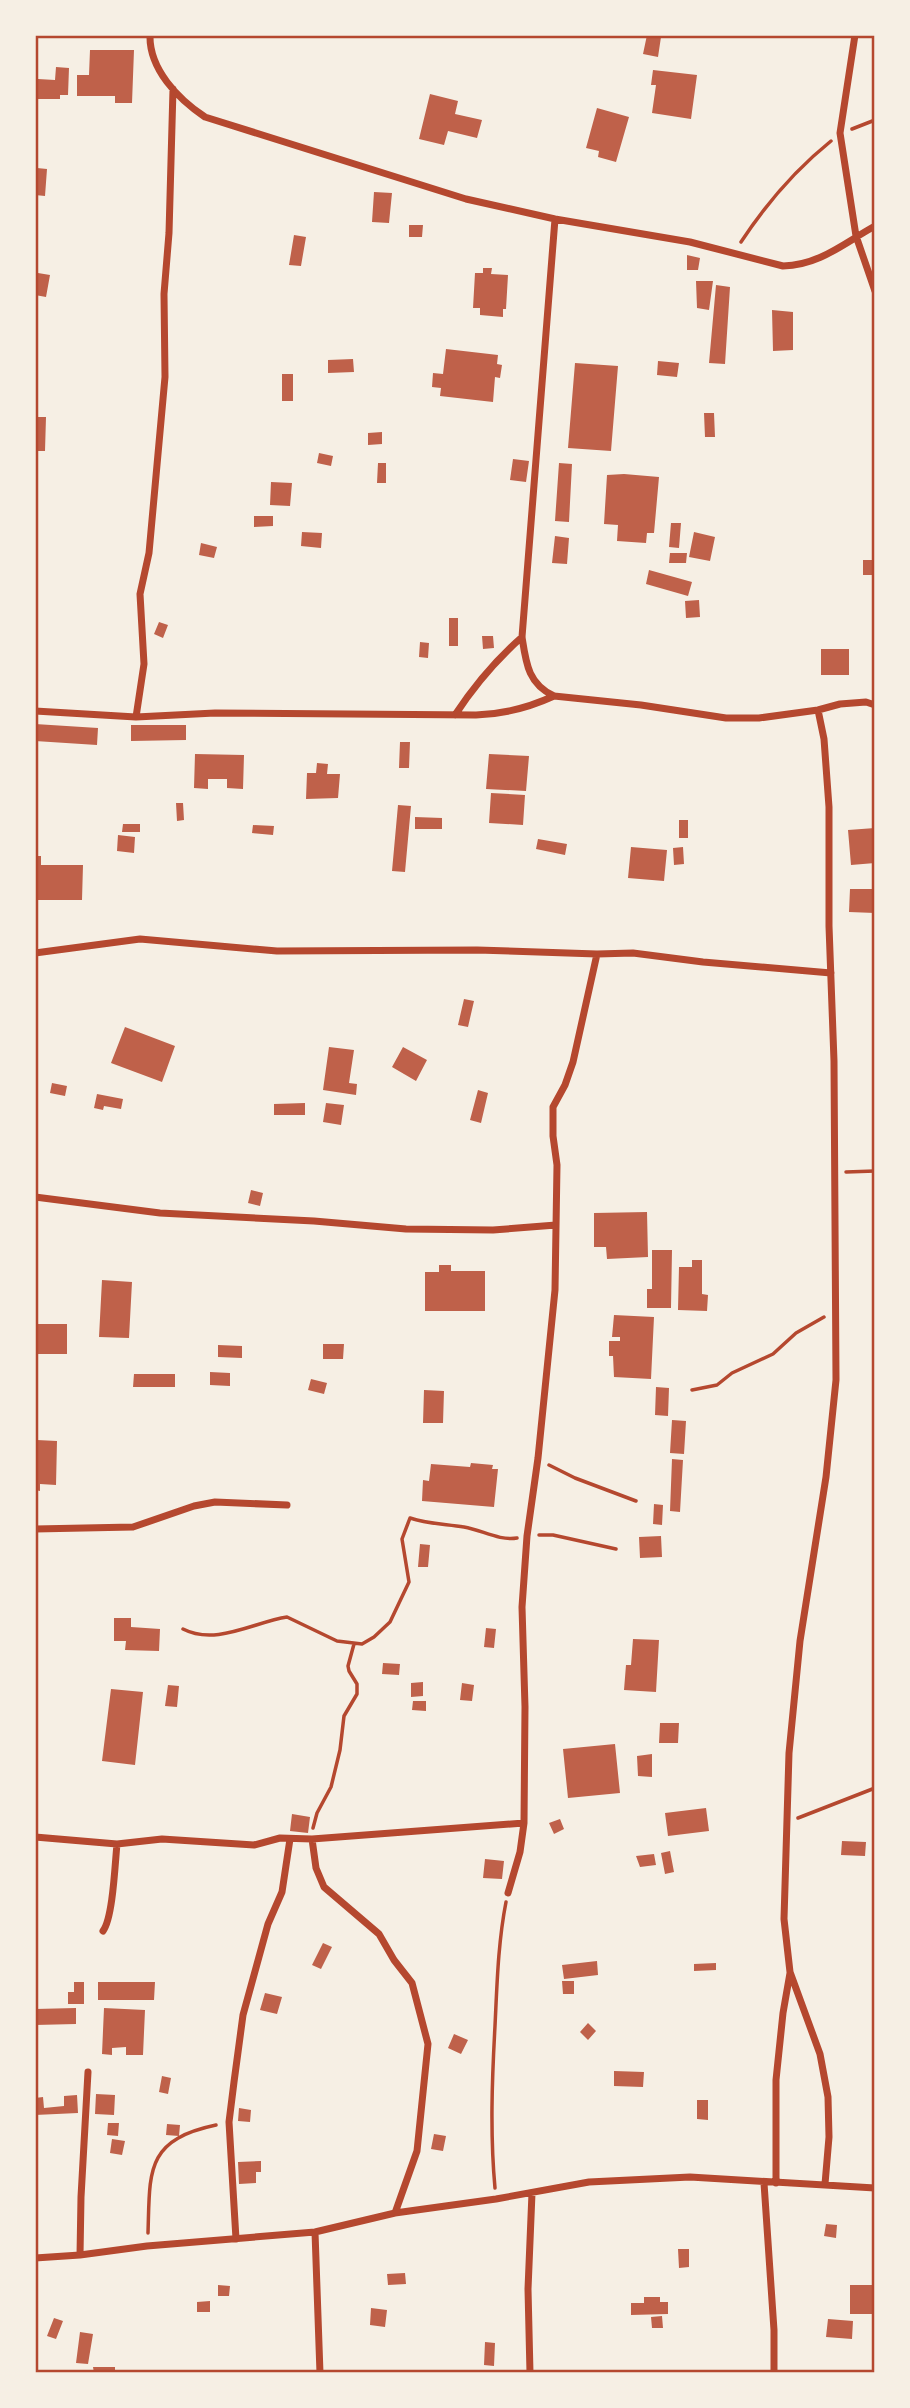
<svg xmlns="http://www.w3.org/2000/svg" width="910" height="2408" font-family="Lato,sans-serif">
<rect width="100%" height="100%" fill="#f6efe4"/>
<path fill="#bf614a" d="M647 35 661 37 658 57 643 54Z
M90 50H134L132 103H115V96H77V75H89Z
M56 67 69 68 68 95H60V99H38V79L55 80Z
M653 70 697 75 691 119 652 113 656 85H651Z
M430 94 458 101 455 114 482 120 477 138 448 131 444 145 419 139Z
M597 108 629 117 616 162 598 157 599 151 586 148Z
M37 168 47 169 45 196 35 195Z
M374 192 392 193 389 223 372 222Z
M409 225H423L422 237H409Z
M294 235 306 237 301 266 289 265Z
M687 255 700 258 698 270H687Z
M483 268H492L491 274 508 275 506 309H503V317L480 315V308H473L475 273H483Z
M38 273 50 275 46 297 35 295Z
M696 281H713L709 310 697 308Z
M716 285 730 287 725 364 709 363Z
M772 310 793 312V350L773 351Z
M446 349 498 355 497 364 502 365 500 378 495 377 493 402 440 396 441 388 432 387 433 373 443 374Z
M353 359 354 372 328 373V360Z
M658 361 679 363 677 377 657 375Z
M575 363 618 366 611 451 568 448Z
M282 374H293V401H282Z
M704 413H714L715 437H705Z
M35 417H46L45 451H35Z
M382 432V444L368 445V433Z
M319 453 333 456 331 466 317 463Z
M513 459 529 461 526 482 510 480Z
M378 463H386V483H377Z
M559 463 572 464 569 522 555 521Z
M624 474 659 477 654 533H647L646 543 617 541 618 525 604 524 607 475Z
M271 482 292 483 290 506 270 505Z
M254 516H273V526L254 527Z
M671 523H681L679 548 669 547Z
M302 532 322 533 321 548 301 546Z
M694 532 715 537 710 561 689 557Z
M555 536 569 538 567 564 552 563Z
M201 543 217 547 214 558 199 555Z
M670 553H687L686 563H669Z
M863 560H875V575H863Z
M649 570 692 582 688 596 646 584Z
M699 600 700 617 686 618 685 601Z
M449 618H458V646H449Z
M159 622 168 625 163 638 154 634Z
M482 636H493L494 648 483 649Z
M420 642 429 643 428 658 419 657Z
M821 649H849V675H821Z
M35 724 98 728 97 745 35 741Z
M131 725H186V740L131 741Z
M400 742H410L409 768H399Z
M195 754 244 755 243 789 227 788V779H208V789L194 788Z
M489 754 529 756 526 791 486 789Z
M317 763 328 764 327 774H340L338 798 306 799 307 773H316Z
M491 793 525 795 523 825 489 823Z
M176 803H183L184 820 177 821Z
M398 805 411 806 405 872 392 871Z
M415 817 442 818V829H415Z
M679 820H688V838H679Z
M123 824H140V832H122Z
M253 825 274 826 273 835 252 833Z
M875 828V863L851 865 848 830Z
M118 835 135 837 134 853 117 851Z
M538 839 567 844 565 855 536 849Z
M631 847 667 850 664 881 628 878Z
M683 847 684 864 674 865 673 848Z
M35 856H41V865H83L82 900H36Z
M850 889H875V913L849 912Z
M464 999 474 1001 468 1027 458 1025Z
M125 1027 175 1046 162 1082 111 1063Z
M329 1047 354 1050 349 1083 357 1084 356 1095 323 1090Z
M403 1047 427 1060 416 1081 392 1067Z
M52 1083 67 1086 65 1096 50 1093Z
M478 1090 488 1093 481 1123 470 1120Z
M97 1094 123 1099 121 1109 104 1106 103 1110 94 1108Z
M305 1103V1115H274V1104Z
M326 1103 344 1105 341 1125 323 1122Z
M251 1190 263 1193 260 1206 248 1203Z
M647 1212 648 1257 607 1259 606 1247H594V1213Z
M652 1250H672L671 1308H647V1289H652Z
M692 1260H702V1294L708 1295 707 1311 678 1310 679 1267H692Z
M439 1265H451V1271H485V1311H425V1272H439Z
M102 1280 132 1282 129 1338 99 1337Z
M614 1315 654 1317 651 1379 614 1377 613 1356H609V1341H620V1337H612Z
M35 1324H67V1354H35Z
M323 1344H344L343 1359H323Z
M218 1345 242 1346V1358L218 1357Z
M210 1372 230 1373V1386L210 1385Z
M134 1374H175V1387H133Z
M311 1379 327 1383 324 1394 308 1390Z
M656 1387 669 1388 668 1416 655 1415Z
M424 1390 444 1391 443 1423H423Z
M672 1420 686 1421 684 1454 670 1453Z
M37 1440 57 1441 56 1485 40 1484V1491L35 1490Z
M672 1459 683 1460 680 1512 670 1511Z
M471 1463 493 1465 492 1469H498L494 1507 422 1501 423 1480 429 1481 431 1464 470 1467Z
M654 1504 663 1505 662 1525 653 1524Z
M661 1536 662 1557 640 1558 639 1537Z
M420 1544 430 1545 428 1567H418Z
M114 1618H131V1627L160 1629 159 1651 125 1650 126 1641H114Z
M486 1628 496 1629 494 1648 484 1647Z
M633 1639 659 1640 656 1692 624 1690 626 1665H631Z
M383 1663 400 1664 399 1675 382 1674Z
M423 1682V1696L411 1697V1683Z
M462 1683 474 1685 472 1701 460 1700Z
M168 1685 179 1686 177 1707 165 1706Z
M111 1689 143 1692 135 1765 102 1761Z
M413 1701H426V1711L412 1710Z
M660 1723H679L678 1743H659Z
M615 1744 620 1793 568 1798 563 1749Z
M652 1754V1777L638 1776 637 1756Z
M706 1808 709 1831 668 1836 665 1813Z
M292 1814 310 1817 308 1833 290 1831Z
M560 1819 564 1829 554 1834 549 1823Z
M842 1841 866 1842 865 1856 841 1855Z
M670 1851 674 1872 665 1874 661 1853Z
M654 1854 656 1865 640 1867 636 1856Z
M485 1859 504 1861 502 1879 483 1878Z
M323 1943 332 1947 321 1969 312 1965Z
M597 1961 598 1975 564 1979 562 1965Z
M716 1963V1970L694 1971V1964Z
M562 1981H574V1994H563Z
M74 1982H84V2004H68V1992H74Z
M98 1982H155L154 2000H98Z
M265 1993 282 1997 277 2014 260 2010Z
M76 2008V2024L35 2025V2009Z
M104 2008 145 2010 143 2055H126V2047L112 2048V2055L102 2054Z
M588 2023 596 2031 588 2040 580 2032Z
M454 2034 468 2040 461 2054 448 2048Z
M614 2071 644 2072 643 2087 614 2086Z
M162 2076 171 2078 168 2094 159 2092Z
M96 2094 115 2095 114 2115 95 2114Z
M77 2095 78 2113 35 2115V2098L43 2097 44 2108 64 2106V2096Z
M697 2100H708V2120L697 2119Z
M239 2108 251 2110 250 2122 238 2121Z
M108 2123H119L118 2136 107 2135Z
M167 2124 180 2125 179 2136 166 2135Z
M434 2134 446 2136 443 2151 431 2149Z
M112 2139 125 2141 122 2155 110 2153Z
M261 2161V2172H256V2183L239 2184 238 2162Z
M826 2224 837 2225 836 2238 824 2236Z
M678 2249H689V2267L679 2268Z
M405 2273 406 2284 388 2285 387 2274Z
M218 2285 230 2286 229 2296H218Z
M850 2285H875V2314H850Z
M644 2297H660V2302H668V2314L631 2315V2303H644Z
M210 2301V2312H197V2302Z
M371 2308 387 2310 385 2327 370 2325Z
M662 2316 663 2328H652L651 2317Z
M54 2318 63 2321 56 2339 47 2336Z
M828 2319 853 2321 852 2339 826 2337Z
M80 2332 93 2334 88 2364 76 2363Z
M485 2342 495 2343 494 2366 484 2365Z
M93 2367H115V2373H94Z"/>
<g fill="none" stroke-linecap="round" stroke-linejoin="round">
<path stroke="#b5482f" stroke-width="3.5" d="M852 129 875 120
M741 242C766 204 795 170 831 141
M846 1172 875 1171
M692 1390 717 1385 732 1373 773 1354 796 1333 824 1317
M549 1465 575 1478 636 1501
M539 1535H553L616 1549
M183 1629C216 1646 254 1622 287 1617L337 1641 362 1644 374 1637 390 1622 409 1582 402 1539 410 1518C428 1524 445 1524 464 1527 482 1530 499 1541 517 1538
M798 1818 875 1788
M313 1828 317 1813 331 1787 340 1750 344 1716 357 1694V1684L349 1671 348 1666 354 1644
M495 2188C490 2134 492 2080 495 2026 497 1985 498 1943 506 1902
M148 2233C150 2171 145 2140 216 2125"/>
<path stroke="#b5482f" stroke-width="7" d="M150 35C149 69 178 99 205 117L466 199 555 219 690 242 783 266C820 265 844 243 875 226
M855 35 840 133 856 236 875 291
M555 219 522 637C526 663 528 684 554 696L641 705 726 718H759L818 710 840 704 866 702 875 705
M818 710 824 739 829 807V926L834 1061 836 1380 826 1477 800 1641 789 1753 784 1919 790 1972 820 2054 828 2097 829 2137 825 2184
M35 711 136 717 215 713 476 715C505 714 528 708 554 696
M455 715C474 686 496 660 522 637
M136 717 144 664 140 594 149 553 165 377 164 294 169 233 173 89
M35 953 140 939 277 951 477 950 597 954 633 953 703 962 831 973
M35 1197 160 1213 314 1221 406 1229 493 1230 556 1225
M35 1529 133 1527 194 1506 215 1502 287 1505
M35 1837 117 1844C115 1863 113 1918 103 1931
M312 1839 316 1868 324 1887 379 1934 394 1960 412 1983 428 2044 417 2151 395 2213
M117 1844 162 1839 254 1845 280 1838 312 1839 524 1823
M508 1893 520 1852 524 1823 525 1707 522 1607 527 1536 538 1458 555 1290 557 1165 553 1136V1107L565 1085 573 1062 597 954
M764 2183 774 2330V2373
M776 2183V2080L783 2013 790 1973
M315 2232 320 2373
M236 2239 229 2122 234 2082 243 2015 268 1924 282 1892 290 1839
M80 2255 81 2197 88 2072
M35 2258 80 2255 147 2246 315 2232 395 2213 496 2199 589 2182 690 2177 875 2188
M530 2373 528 2289 532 2193"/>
</g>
<rect width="910" height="2408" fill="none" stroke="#f6efe4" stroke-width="74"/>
<rect x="37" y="37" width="836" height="2334" fill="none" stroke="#b5482f" stroke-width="2.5"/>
</svg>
